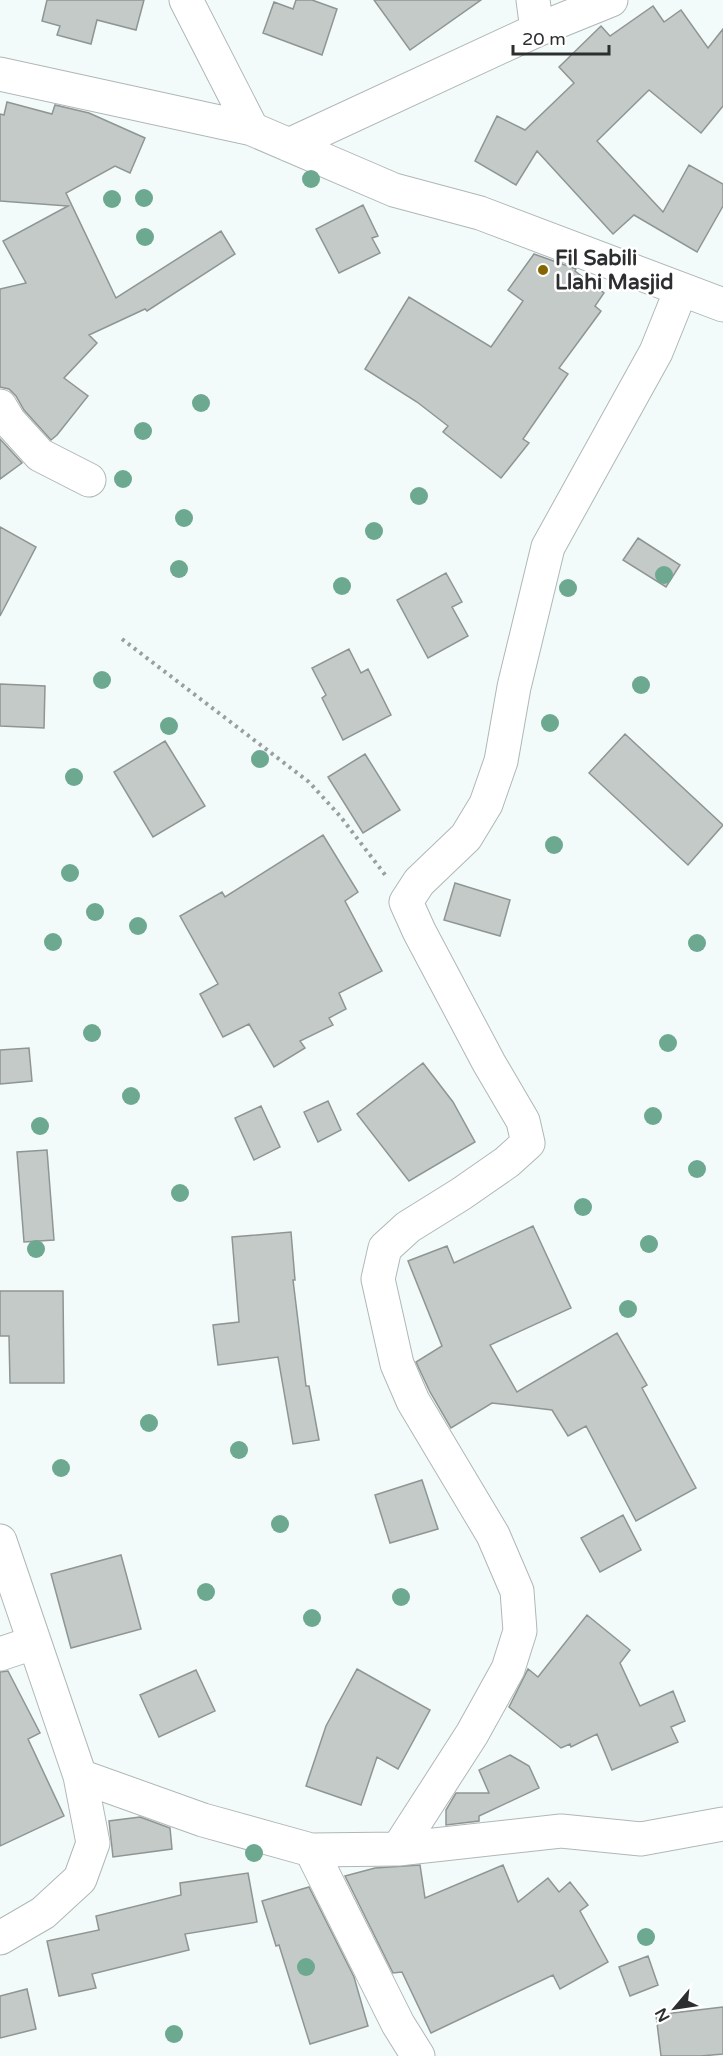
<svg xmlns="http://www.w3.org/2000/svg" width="723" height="2056" font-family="'Varela Round',sans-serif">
<rect width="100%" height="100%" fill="#f3fafa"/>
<path fill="#c3cac8" stroke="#8f9593" stroke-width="1.5" d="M47 0H144L136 30 97 20 91 44 57 35 60 26 42 21Z
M296 0H312L337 9 322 55 263 33 274 2 293 9Z
M374 0H481L410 50Z
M653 6 664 22 681 10 708 48 723 29V106L701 133 649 90 597 141 663 212 689 165 723 184V206L697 252 634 215 613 234 537 151 516 185 475 161 497 116 525 130 574 83 559 67 601 26 610 36Z
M7 102 52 114 55 105 89 113 145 138 130 173 115 166 66 193 116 298 221 231 235 254 147 311 145 309 89 335 97 343 64 378 88 396 57 435 51 440 24 410 16 396 9 389 0 387V289L26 283 3 241 68 206 0 201V114L4 115Z
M363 205 378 236 372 238 380 253 339 273 316 229Z
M534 254 576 269 575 271 604 293 595 306 601 311 559 368 568 374 523 439 529 443 501 478 443 432 448 426 417 402 365 369 409 297 491 347 523 301 508 290Z
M0 439 22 463 0 479Z
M0 527 36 547 0 616Z
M638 538 680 565 666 587 623 560Z
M446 573 462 602 452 607 468 636 428 658 397 600Z
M349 649 361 673 368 669 391 715 343 740 322 698 326 695 312 668Z
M0 684 45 686 44 728 0 726Z
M625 734 723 825 688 865 589 773Z
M165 741 205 806 153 837 114 772Z
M365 754 400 810 363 833 328 777Z
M323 835 358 892 345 901 382 971 339 993 346 1009 329 1018 333 1025 300 1041 305 1048 274 1067 249 1024 223 1037 200 994 218 984 180 916 222 892 225 897Z
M455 883 510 900 500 936 444 920Z
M29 1048 32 1081 0 1084V1050Z
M423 1063 453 1102 475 1142 409 1181 357 1114Z
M328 1101 341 1130 318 1142 304 1112Z
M261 1106 280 1147 254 1160 235 1118Z
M47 1150 54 1240 24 1242 17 1152Z
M533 1226 571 1308 490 1345 517 1392 617 1333 647 1385 642 1388 696 1488 636 1521 586 1426 568 1436 552 1410 492 1403 451 1428 430 1392 416 1362 442 1346 408 1261 447 1246 454 1263Z
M291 1232 295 1280H293L306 1386H309L319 1440 293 1444 278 1357 218 1365 213 1325 239 1322 232 1237Z
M0 1291H63L64 1383H10L9 1336H0Z
M422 1480 438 1529 390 1543 375 1495Z
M623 1515 641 1550 600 1572 581 1538Z
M121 1555 141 1629 71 1648 51 1574Z
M587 1615 630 1650 620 1663 640 1706 673 1691 685 1721 671 1727 678 1742 612 1770 597 1734 571 1747 570 1744 561 1748 509 1707 528 1669 538 1677Z
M357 1669 430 1710 398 1769 377 1757 361 1805 306 1786 326 1726Z
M196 1670 215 1711 159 1737 140 1695Z
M8 1671 40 1733 28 1739 64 1816 0 1846V1672Z
M510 1755 529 1766 539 1788 479 1816V1821L446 1825V1810L456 1793H489L479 1770Z
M140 1817 170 1828 172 1849 113 1857 109 1821Z
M420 1865 425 1898 503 1865 518 1902 548 1878 559 1892 570 1882 588 1905 580 1911 608 1962 560 1989 553 1975 431 2033 402 1972 393 1973 345 1876 375 1868Z
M248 1873 257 1922 185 1934 189 1950 92 1974 96 1988 59 1996 47 1941 99 1930 96 1916 181 1895 180 1883Z
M309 1887 354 1977 368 2026 310 2044 279 1945 276 1946 262 1901Z
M648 1956 658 1985 630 1996 619 1967Z
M27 1989 36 2029 0 2038V1996Z
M723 2007V2054L701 2056H661L656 2015Z"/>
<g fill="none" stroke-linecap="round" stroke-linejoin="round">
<g stroke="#b0b7b7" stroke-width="35">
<path id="minor" d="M186 0 252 129
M533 0 537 30
M0 74 252 129 394 190 480 213 723 305
M289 145 537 30 611 0
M0 406 9 421 40 455 89 480
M0 1541 80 1776 93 1843 80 1879 43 1913 0 1938
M0 1654 33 1643
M80 1776 203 1820 311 1850 398 1849 561 1831 641 1839 723 1824
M398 1849 472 1734 508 1669 520 1631 517 1591 493 1535 413 1401 397 1364 378 1279 385 1248 408 1227 461 1194 507 1162 528 1143 523 1121 489 1063 419 931 406 902 419 882 466 837 486 804 501 761 514 687 548 547 656 352 681 290
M311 1850 398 2024 418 2056"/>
</g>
<path stroke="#999e9f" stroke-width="4" stroke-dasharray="3 4.5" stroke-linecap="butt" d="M122 639 309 782 340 816 386 876"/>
<use href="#minor" stroke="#fff" stroke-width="33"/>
</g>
<g fill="#6da990">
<circle cx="311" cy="179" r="9"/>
<circle cx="144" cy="198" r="9"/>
<circle cx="112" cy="199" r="9"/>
<circle cx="145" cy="237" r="9"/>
<circle cx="201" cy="403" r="9"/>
<circle cx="143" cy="431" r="9"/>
<circle cx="123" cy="479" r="9"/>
<circle cx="419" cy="496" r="9"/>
<circle cx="184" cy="518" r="9"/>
<circle cx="374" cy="531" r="9"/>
<circle cx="179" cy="569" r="9"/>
<circle cx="664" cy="575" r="9"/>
<circle cx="342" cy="586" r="9"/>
<circle cx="568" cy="588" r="9"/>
<circle cx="102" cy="680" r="9"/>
<circle cx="641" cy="685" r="9"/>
<circle cx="550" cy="723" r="9"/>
<circle cx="169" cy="726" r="9"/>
<circle cx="260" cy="759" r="9"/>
<circle cx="74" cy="777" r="9"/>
<circle cx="554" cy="845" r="9"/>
<circle cx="70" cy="873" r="9"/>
<circle cx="95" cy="912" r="9"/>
<circle cx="138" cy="926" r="9"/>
<circle cx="53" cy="942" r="9"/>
<circle cx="697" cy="943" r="9"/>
<circle cx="92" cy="1033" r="9"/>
<circle cx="668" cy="1043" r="9"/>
<circle cx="131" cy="1096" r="9"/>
<circle cx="653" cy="1116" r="9"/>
<circle cx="40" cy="1126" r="9"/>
<circle cx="697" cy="1169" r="9"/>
<circle cx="180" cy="1193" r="9"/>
<circle cx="583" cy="1207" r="9"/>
<circle cx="649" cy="1244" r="9"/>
<circle cx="36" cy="1249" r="9"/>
<circle cx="628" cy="1309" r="9"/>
<circle cx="149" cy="1423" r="9"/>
<circle cx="239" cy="1450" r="9"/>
<circle cx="61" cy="1468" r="9"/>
<circle cx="280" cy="1524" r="9"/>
<circle cx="206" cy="1592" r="9"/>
<circle cx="401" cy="1597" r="9"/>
<circle cx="312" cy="1618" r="9"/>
<circle cx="254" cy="1853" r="9"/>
<circle cx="646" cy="1937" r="9"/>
<circle cx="306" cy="1967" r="9"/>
<circle cx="174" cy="2034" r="9"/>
</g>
<circle fill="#856500" stroke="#fff" stroke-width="2" cx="543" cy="270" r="6"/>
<g text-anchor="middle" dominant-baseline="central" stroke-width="5" stroke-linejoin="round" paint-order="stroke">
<g font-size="21" font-weight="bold" fill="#2c2e2f" stroke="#fff" text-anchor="start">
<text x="555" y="258">Fil Sabili<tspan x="555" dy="24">Llahi Masjid</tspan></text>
</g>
</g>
<g transform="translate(675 2008) rotate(241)" stroke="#ffffff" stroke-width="4.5" paint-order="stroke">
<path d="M0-4.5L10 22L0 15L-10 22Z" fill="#2c2e2f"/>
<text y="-9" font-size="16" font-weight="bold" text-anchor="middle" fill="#2c2e2f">N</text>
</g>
<path d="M513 45v9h96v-9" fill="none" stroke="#2c2e2f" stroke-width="3"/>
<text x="522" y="45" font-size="18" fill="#2c2e2f" stroke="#ffffff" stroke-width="4.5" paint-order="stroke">20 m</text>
</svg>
